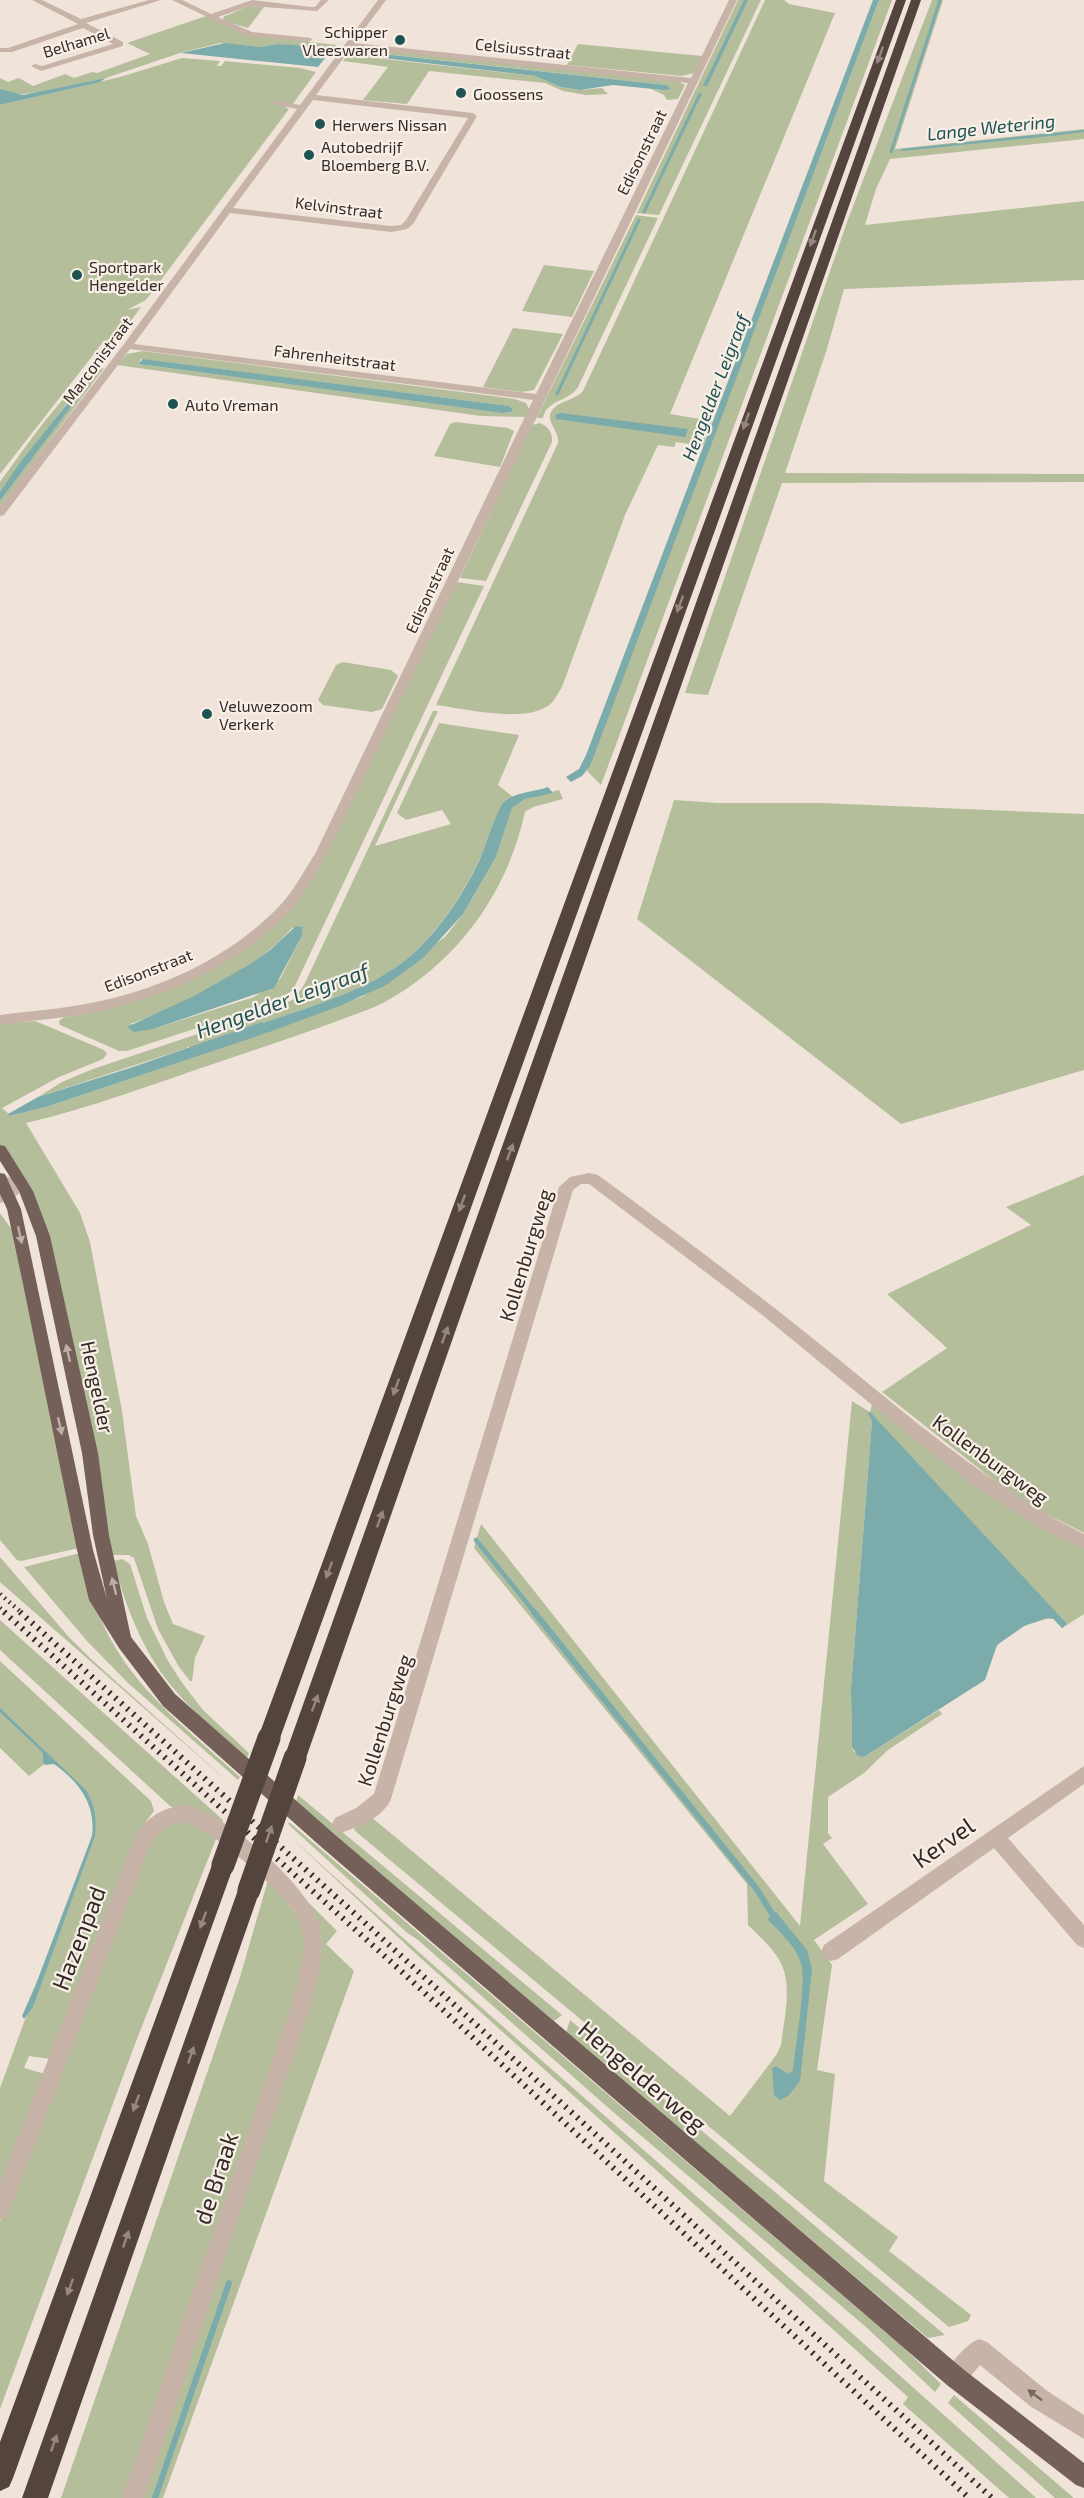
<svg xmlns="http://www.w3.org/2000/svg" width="1084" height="2498" font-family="'Exo 2',sans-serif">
<rect width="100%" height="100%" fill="#f0e4da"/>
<path fill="#b4be9b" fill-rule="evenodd" d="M738 0H761L659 215 637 213Z
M765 0H784L789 4 835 13 670 414 712 421 703 446 676 442 674 447 658 445 625 515 562 687C558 693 554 702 548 706 522 723 467 709 436 705L558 443C560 430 542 420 554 408 562 400 575 400 583 391Z
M879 0H892L601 785 587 771Z
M932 0H943L895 149 1084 129V139L890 159 876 189 865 225 1084 201V280L844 289 826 352 785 473 1084 474V482L782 483 708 695 685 693 847 222Z
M249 6 264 7 248 28 224 21 223 17Z
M206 16 247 35 337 45 333 48 325 49 278 44 260 47 220 43 180 53 106 78 39 92 16 95 0 89V78L8 82 19 78 33 86 65 74 74 78 92 72 97 73 150 54 127 43Z
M578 44 702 56 694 73 682 76 567 65Z
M365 48 677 81 685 85 678 99 667 100 664 95 651 89 663 90 666 85 366 52 358 56 535 76 561 87 580 90 602 88 608 94 586 95 563 91 545 83 429 71 407 104 363 100 388 67 343 61 350 52Z
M182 58 220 61 217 66H221L225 61 300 68 316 72 292 105 287 104 285 107 289 109 146 300 127 310 141 307 105 356 104 341 0 474V105L120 77Z
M636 215 658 218 578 387C569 402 547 399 543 418H538L537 417Z
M544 265 594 271 572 317 522 311Z
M513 328 563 334 534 390 522 392 483 387Z
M143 351 515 399 526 403 529 409 525 417 481 416 117 365 127 354ZM141 359 509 406 513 409 507 413 138 364Z
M104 368 9 495 0 506V501L86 386 77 390 0 492V482C20 456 73 374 104 368Z
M455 422 508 428 514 431 500 467 434 456 450 424Z
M540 423C548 426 553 433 552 442L486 581 460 578 532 425Z
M457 582 484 586 293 990 276 1002 127 1051H119L60 1025 59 1021 64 1017 85 1014 199 975 299 897 317 871ZM303 927 302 936 280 979 254 997 153 1029 130 1024C186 1004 252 973 292 928Z
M343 662 391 670 398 676 382 709 372 712 323 705 318 700 336 665Z
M433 711H438L375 846 451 824 442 810 406 820 397 813 439 723 519 735 498 785 513 797C498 803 495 824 489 838 472 879 449 918 418 949 376 990 316 1004 263 1023L262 1022 190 1048 187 1046V1048L38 1097 62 1082 93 1069 278 1007 294 999 304 985Z
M559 790 563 799 533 807 525 812C507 894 457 963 383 1003 367 1011 349 1016 332 1023 294 1037 255 1050 216 1063 153 1084 91 1108 26 1123L80 1213 90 1242 122 1411 136 1516 148 1544 164 1602 173 1624 205 1636 195 1658 192 1681H190L179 1667 158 1629 134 1558 129 1555H113L49 1235 33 1193 14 1162 0 1145V1024L35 1021 104 1050 107 1054 103 1059 59 1077 2 1108 11 1116 46 1107 194 1057 362 997 445 937 463 914 496 857 512 808 525 799Z
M674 800 718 803H823L1084 814V1070L901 1124 637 919Z
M1084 1175V1533L1019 1500 882 1392 947 1348 887 1294 1031 1225 1006 1207Z
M0 1213 12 1230 79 1548 21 1561 17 1560 0 1540Z
M852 1401 870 1412 873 1401 1084 1547V1614L1062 1628 1053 1619C1037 1616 997 1637 993 1653L1003 1556 870 1413 872 1421 851 1688 852 1747 854 1752 864 1757 939 1710 942 1714 888 1750 864 1773 828 1797V1833L832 1838 823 1844 868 1904 814 1940 832 1965 817 2070 835 2074 824 2181 898 2237 889 2251 971 2315 968 2321 949 2327 354 1830 356 1823 370 1816 730 2116 777 2054 781 2045C784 2016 795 1980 776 1955 768 1944 757 1934 748 1925L747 1884 474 1548 481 1524 800 1926Z
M80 1553C89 1582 96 1613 111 1640 142 1696 193 1734 240 1777L238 1780 128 1683 87 1641 24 1567Z
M0 1557 68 1636 91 1659 235 1788 0 1582Z
M122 1559 130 1564 147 1618 168 1661 183 1684 203 1710 249 1753 247 1758C218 1733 188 1708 165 1678 139 1642 125 1603 113 1561Z
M0 1620 223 1820 221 1826 170 1806 0 1650Z
M0 1661 151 1801 154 1811 137 1834 51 2059 29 2056 24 2068 45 2074 0 2196V2088L93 1834C96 1793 77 1785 52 1758L29 1776 0 1748Z
M298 1795 562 2015 554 2021 296 1802Z
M178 1820 218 1834 135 2044 0 2409V2221L144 1847 154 1831Z
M289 1822 904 2348 941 2384 935 2392 866 2327 612 2111 418 1940 406 1932 288 1824Z
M285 1832C533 2057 789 2273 1036 2498H1009L903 2404 908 2397 415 1953Z
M273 1867 337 1931 326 1944 354 1971 163 2498H139L319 1950Z
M268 1880 299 1917 305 1936 302 1981 128 2498H61L240 1977Z
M570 2020 945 2335 928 2338 566 2033Z
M954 2395 1074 2498H1055L948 2403Z"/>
<path fill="#7babaa" d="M744 0H748L707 86H703Z
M873 0H879L590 766 582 776 571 782 566 777 579 769 586 755Z
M225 43 260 47 278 44 333 48 318 67 181 53Z
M365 52 666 85 671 89 663 90 613 85 580 90 561 87 535 76 358 55Z
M106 78 100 82 0 105V89L23 95Z
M1084 130V132L1060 135 902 151 901 149Z
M143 359 509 406 513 409 511 412 503 413 138 364Z
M83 384 86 385 79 396 0 501V492L19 464Z
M561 413 688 429 685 437 556 419 555 415Z
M548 787 553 793 525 799 512 808 496 857 463 914 423 958 386 985 342 1005 272 1031 46 1107 10 1116 8 1114 38 1097 133 1067 262 1022 263 1023C316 1004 374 990 416 951 442 926 464 893 479 861 486 847 496 811 504 802 514 792 535 792 548 787Z
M296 926 303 927 302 936 274 988 153 1029 134 1032 127 1027 194 996 249 965 270 950Z
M870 1412 1067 1624 1062 1628 1054 1619 1048 1618 1024 1626 997 1645 985 1680 864 1757 858 1756 852 1747 851 1688 872 1421 868 1414Z
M0 1708 86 1790C95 1805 97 1819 95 1836L33 2007 24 2019 22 2016 36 1984 92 1836C96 1804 79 1782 54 1764L45 1765 43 1763V1753L0 1712Z
M776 1912 807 1950 812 1969 800 2081 788 2096 780 2100 774 2095 772 2068 776 2066 788 2074 793 2070C795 2047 807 1982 801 1963 795 1945 780 1932 767 1919Z"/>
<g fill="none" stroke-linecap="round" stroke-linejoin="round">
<path stroke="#7babaa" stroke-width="3" d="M891 152 940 0
M644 212 700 94
M557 394 639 220"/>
<path stroke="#7babaa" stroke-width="4.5" d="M476 1540 535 1613"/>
<path stroke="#7babaa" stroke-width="6" d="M534 1612 756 1888 773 1915
M155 2498 229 2283"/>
<path fill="#c7b3a7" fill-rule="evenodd" d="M32 0H42L81 19 149 0H161L86 23 123 42V46L41 71 31 66 35 64 42 66 113 44 83 28 12 52H0V48H8L78 24Z
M172 0H182L211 14 252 0 311 7H315L321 0H329L317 11 250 6 218 17 252 32 311 38 312 40 308 42 247 36Z
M378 0H386L354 43 691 78 729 0H737L328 852C317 870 307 889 294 906 244 964 164 998 91 1013 61 1018 30 1021 0 1025V1015C30 1011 61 1009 91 1003 161 990 235 955 283 902 296 887 305 869 316 852L533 400 130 349 4 515 0 516V506L124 344 297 109 274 104V100L300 105ZM351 48 688 83 536 394 134 344 230 213 391 232 407 229 413 224 477 116 473 113 316 95ZM313 100 468 118 406 220 401 225 391 226 233 208Z
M589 1173 598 1175C675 1232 752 1289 826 1349 909 1416 988 1486 1084 1534V1549L1042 1529 974 1486 911 1437 761 1314 589 1184H581L573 1190 391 1799C383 1818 359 1826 341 1833L335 1830 332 1824 335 1818 356 1808 374 1794 559 1187 570 1177Z
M0 1176 28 1179 30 1183 14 1198 0 1203V1191L8 1187 0 1186Z
M1084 1766V1784L1008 1838 1084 1925V1948L1077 1945 994 1848 838 1959 831 1961 824 1959 821 1952 824 1945Z
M183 1805C223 1810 311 1887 320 1927 326 1956 316 1986 308 2013L144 2498H122L289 2013C297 1985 311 1947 298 1918 288 1896 206 1823 183 1823 168 1822 158 1834 150 1845L10 2209 7 2216 0 2219V2183L136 1834C148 1817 162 1808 183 1805Z
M979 2339 987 2342 1046 2390 1084 2415V2439L1030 2406 980 2365 963 2385 955 2388 947 2385 944 2377C950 2363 965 2345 979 2339Z"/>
<path fill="#756059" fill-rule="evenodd" d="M0 1145 5 1146 33 1191 50 1236 98 1453 109 1535 131 1637 175 1694 333 1833 963 2369 1084 2463V2488L1076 2485 947 2385 319 1845 163 1706 119 1648 89 1600 77 1550 23 1284 7 1209 0 1194V1173L5 1174 21 1209 93 1550 107 1599 93 1535 82 1453 36 1236 19 1191 0 1161Z"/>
<path fill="#54443e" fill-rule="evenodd" d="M896 0H906L280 1738 277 1745 269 1748 261 1745 258 1738Z
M911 0H921L306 1758 303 1765 295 1768 287 1765 284 1758Z
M223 1854 231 1858 234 1865 13 2478 9 2487 0 2491V2442L212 1865 215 1858Z
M249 1879 257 1882 260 1890 48 2498H22L238 1890 241 1882Z"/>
<path stroke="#342a27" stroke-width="4.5" stroke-dasharray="1.5 4.5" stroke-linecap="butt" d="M0 1594 22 1613
M0 1608 6 1613"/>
<path stroke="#342a27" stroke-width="6" stroke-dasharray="2 6" stroke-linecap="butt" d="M4 1612 400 1970 969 2498
M20 1612 374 1931 992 2498"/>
<path stroke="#54443e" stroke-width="23" d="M223 1865 269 1738
M249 1890 295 1758"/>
</g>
<defs><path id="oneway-solid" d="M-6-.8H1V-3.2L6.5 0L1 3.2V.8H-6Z" transform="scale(1.5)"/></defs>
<g fill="#968881">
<use href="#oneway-solid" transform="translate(880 55) rotate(110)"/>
<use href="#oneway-solid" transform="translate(813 238) rotate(110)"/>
<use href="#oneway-solid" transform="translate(746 421) rotate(110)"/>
<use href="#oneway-solid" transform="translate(680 604) rotate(110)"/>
<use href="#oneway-solid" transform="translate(510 1152) rotate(-70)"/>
<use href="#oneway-solid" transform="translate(462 1203) rotate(110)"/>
<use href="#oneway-solid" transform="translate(445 1335) rotate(-70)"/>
<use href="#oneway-solid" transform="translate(396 1387) rotate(110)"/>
<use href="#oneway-solid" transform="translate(380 1519) rotate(-70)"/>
<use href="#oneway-solid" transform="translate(329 1570) rotate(110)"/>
<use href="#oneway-solid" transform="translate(315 1703) rotate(-70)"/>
<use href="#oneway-solid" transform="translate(269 1834) rotate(-71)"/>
<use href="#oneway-solid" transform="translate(203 1920) rotate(110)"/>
<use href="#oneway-solid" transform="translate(191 2055) rotate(-71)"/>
<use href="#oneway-solid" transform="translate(136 2103) rotate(110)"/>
<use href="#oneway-solid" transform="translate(126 2239) rotate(-71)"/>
<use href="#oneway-solid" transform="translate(70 2287) rotate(110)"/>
<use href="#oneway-solid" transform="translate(54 2443) rotate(-71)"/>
</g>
<g fill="#bdafa7">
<use href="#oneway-solid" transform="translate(20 1235) rotate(77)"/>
<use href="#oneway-solid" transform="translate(68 1353) rotate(-103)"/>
<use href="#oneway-solid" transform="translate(60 1426) rotate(77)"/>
<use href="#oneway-solid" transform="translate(114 1586) rotate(-104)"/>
</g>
<use fill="#766861" href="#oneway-solid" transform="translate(1035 2395) rotate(-143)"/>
<g fill="#1f5353" stroke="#f8efe6" stroke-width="2">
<circle cx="400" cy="40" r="6"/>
<circle cx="461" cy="93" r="6"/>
<circle cx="320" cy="124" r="6"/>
<circle cx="309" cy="155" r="6"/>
<circle cx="77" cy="275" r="6"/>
<circle cx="173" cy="404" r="6"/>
<circle cx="207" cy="714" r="6"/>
</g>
<g text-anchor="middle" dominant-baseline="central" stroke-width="4.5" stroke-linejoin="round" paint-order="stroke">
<g font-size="16" fill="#342a27" stroke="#f8efe6" text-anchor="start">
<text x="388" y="31" text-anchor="end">Schipper<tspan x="388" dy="18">Vleeswaren</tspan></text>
<text x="473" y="93">Goossens</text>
<text x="332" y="124">Herwers Nissan</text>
<text x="321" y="146">Autobedrijf<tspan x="321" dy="18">Bloemberg B.V.</tspan></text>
<text x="89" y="266">Sportpark<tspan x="89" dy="18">Hengelder</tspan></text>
<text x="185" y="404">Auto Vreman</text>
<text x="219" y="705">Veluwezoom<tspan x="219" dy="18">Verkerk</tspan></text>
</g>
<g font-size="16" fill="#342a27" stroke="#f8efe6">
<text transform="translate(76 42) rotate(-17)">Belhamel</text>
<text transform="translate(523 48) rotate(6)">Celsiusstraat</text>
<text transform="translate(641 152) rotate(-64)">Edisonstraat</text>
<text transform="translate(339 207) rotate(7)">Kelvinstraat</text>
<text transform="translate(335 357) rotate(7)">Fahrenheitstraat</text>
<text transform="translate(97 360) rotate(-53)">Marconistraat</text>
<text transform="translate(429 590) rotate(-65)">Edisonstraat</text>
<text transform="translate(148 970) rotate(-21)">Edisonstraat</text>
</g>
<g font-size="18" font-style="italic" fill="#1f5353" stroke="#f8efe6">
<text transform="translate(991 127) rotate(-6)">Lange Wetering</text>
<text transform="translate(715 387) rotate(-69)">Hengelder Leigraaf</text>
</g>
<g font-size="20" fill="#342a27" stroke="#f8efe6">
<text transform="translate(525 1255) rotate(-73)">Kollenburgweg</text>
<text transform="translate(98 1387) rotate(78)">Hengelder</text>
<text transform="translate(991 1459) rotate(36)">Kollenburgweg</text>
<text transform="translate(384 1720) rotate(-72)">Kollenburgweg</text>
</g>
<g font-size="21" font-style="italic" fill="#1f5353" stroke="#f8efe6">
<text transform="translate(282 1000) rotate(-20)">Hengelder Leigraaf</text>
</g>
<g font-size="24" fill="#342a27" stroke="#f8efe6">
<text transform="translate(943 1842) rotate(-35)">Kervel</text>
<text transform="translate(78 1938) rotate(-69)">Hazenpad</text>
<text transform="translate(643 2076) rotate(40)">Hengelderweg</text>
<text transform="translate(215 2178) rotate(-72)">de Braak</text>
</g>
</g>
</svg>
